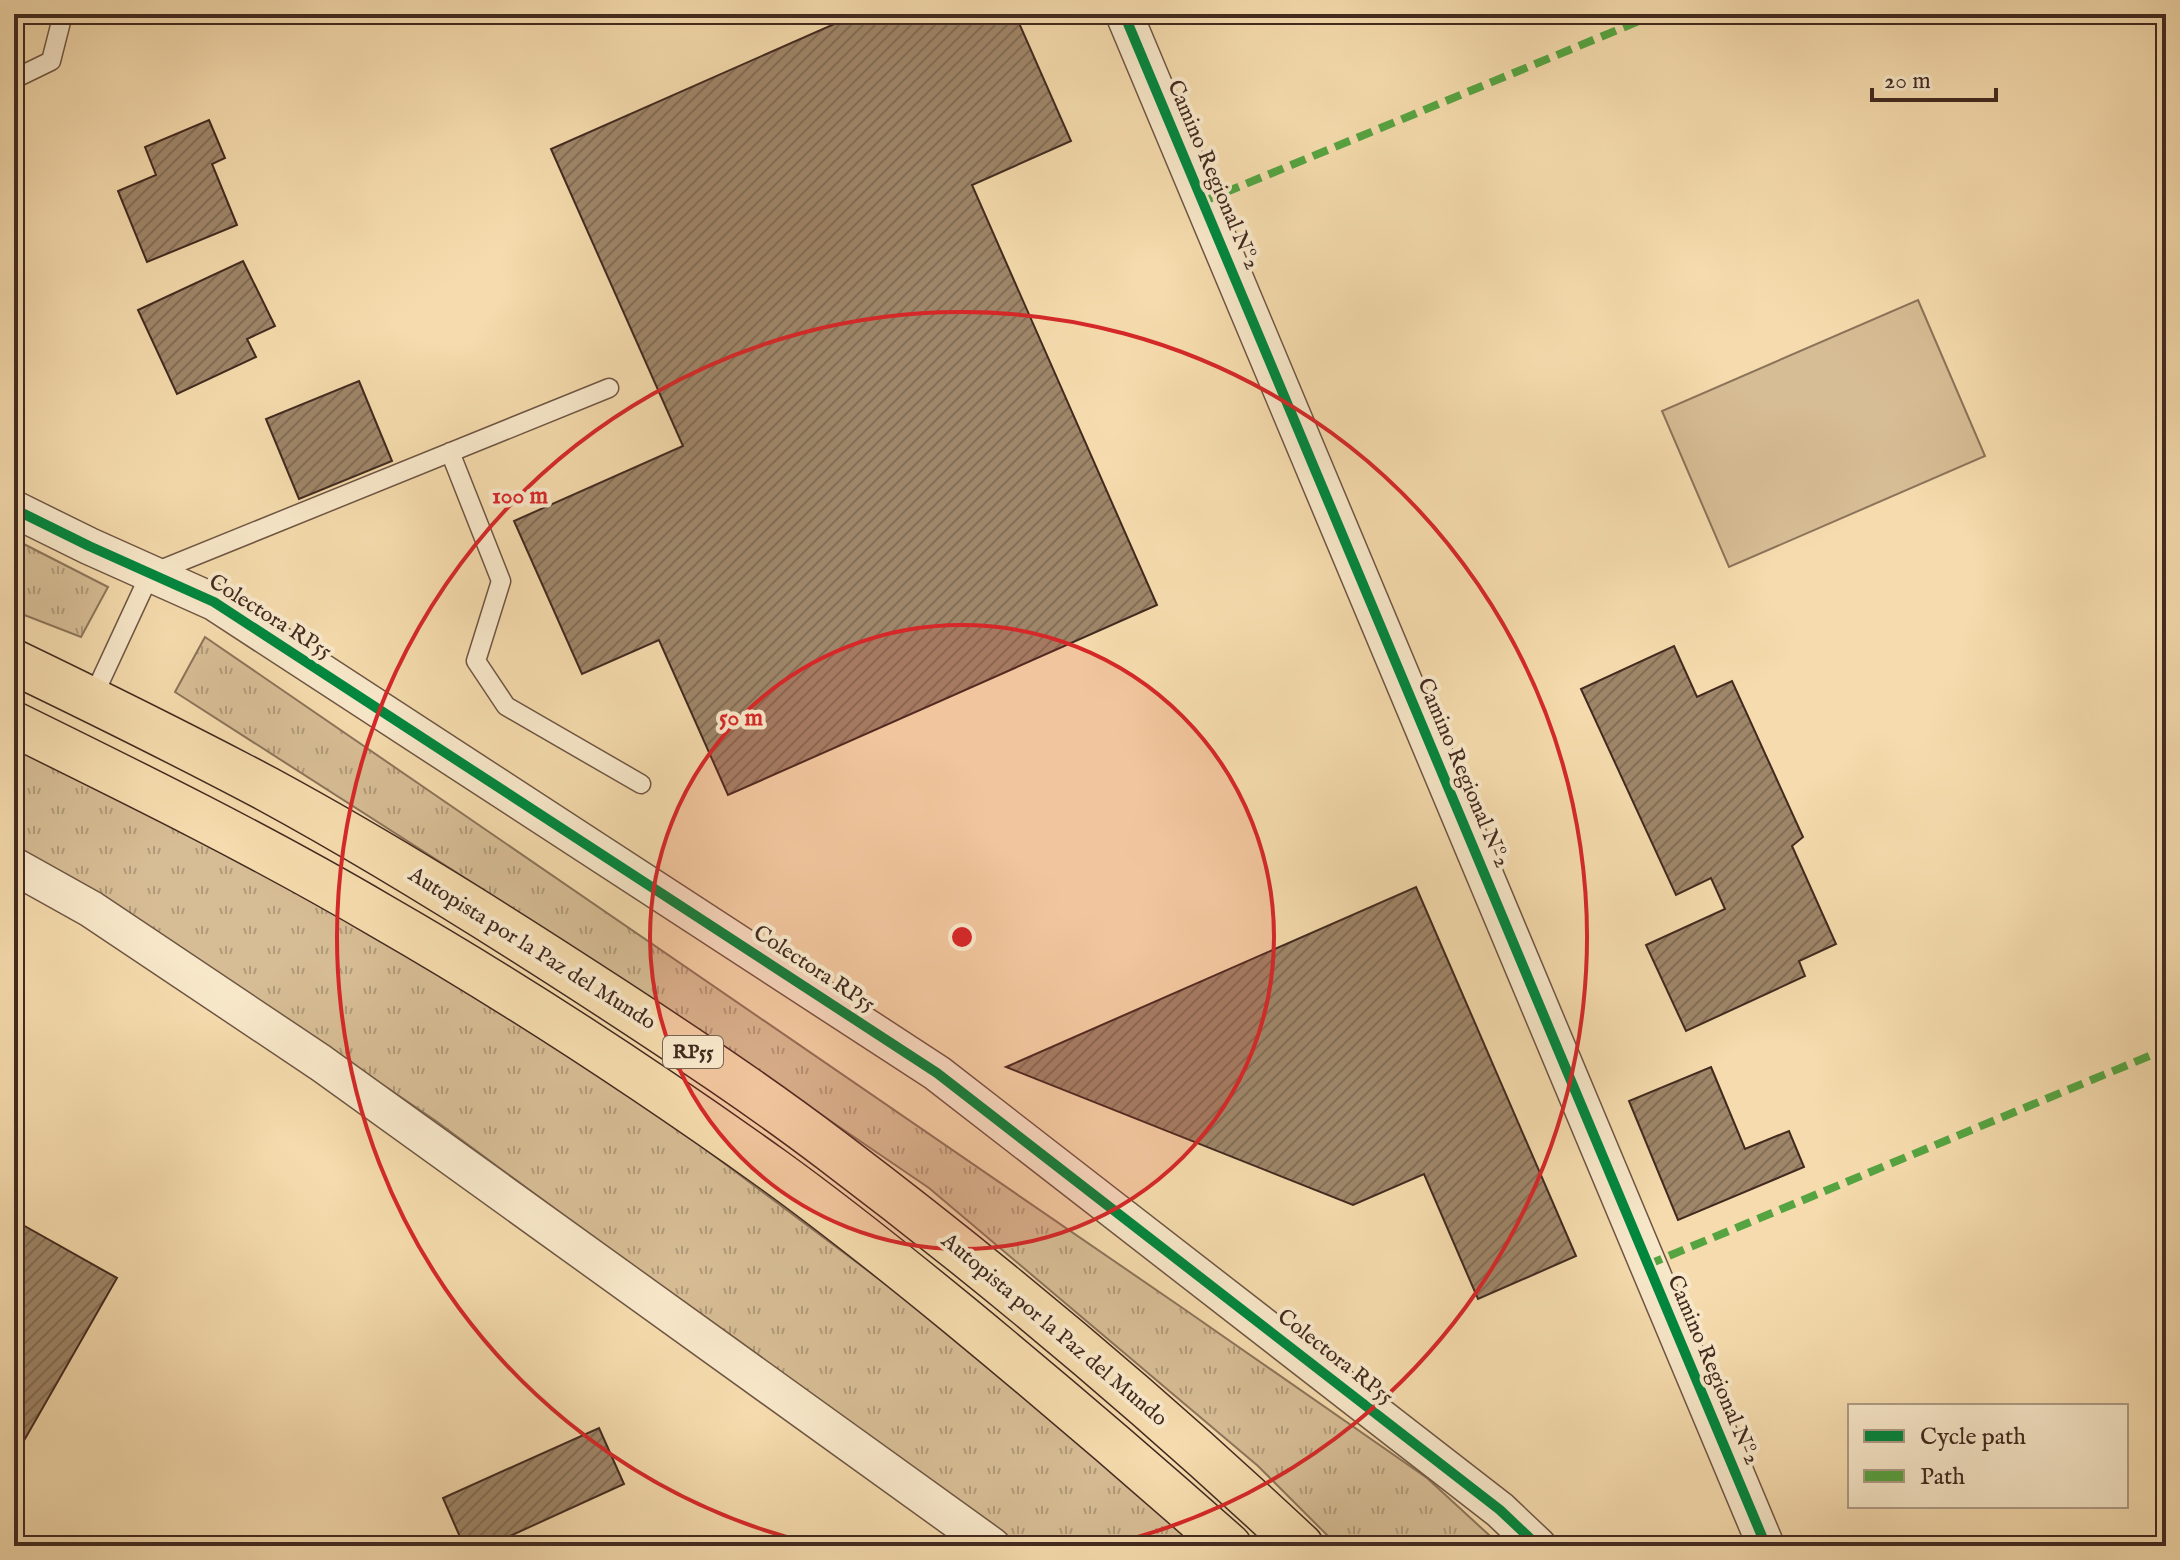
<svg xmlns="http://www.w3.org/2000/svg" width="2180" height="1560" font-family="'IM FELL English',serif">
<defs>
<pattern id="grass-tufts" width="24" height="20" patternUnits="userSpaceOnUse" patternTransform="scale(2)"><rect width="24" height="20" fill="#d7bd95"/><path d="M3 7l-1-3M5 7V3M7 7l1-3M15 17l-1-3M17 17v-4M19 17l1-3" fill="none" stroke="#b09a79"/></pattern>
<pattern id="building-hatch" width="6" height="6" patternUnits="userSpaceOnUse" patternTransform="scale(2)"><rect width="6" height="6" fill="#9f8669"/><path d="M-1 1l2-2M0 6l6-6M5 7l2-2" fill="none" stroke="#836e56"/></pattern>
</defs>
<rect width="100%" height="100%" fill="#f5dbad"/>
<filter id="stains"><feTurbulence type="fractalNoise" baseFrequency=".0025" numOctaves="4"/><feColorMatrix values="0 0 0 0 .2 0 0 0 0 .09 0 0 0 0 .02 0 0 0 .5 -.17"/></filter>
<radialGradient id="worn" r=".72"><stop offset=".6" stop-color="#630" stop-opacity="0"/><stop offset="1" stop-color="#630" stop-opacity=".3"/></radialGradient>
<path fill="url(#grass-tufts)" stroke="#8c745a" stroke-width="2" d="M14 539 108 587 81 637 14 611Z
M205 637 1184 1309 1427 1478 1501 1546H1338L1258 1466 929 1188 610 971 175 692Z
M14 748 334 908 653 1110 1029 1391 1202 1546H1004L914 1474 436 1121 155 930 14 845Z"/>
<path fill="#d7bd95" stroke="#8c745a" stroke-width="2" d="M1918 300 1985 456 1729 567 1662 411Z"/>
<path fill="url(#building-hatch)" stroke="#422a20" stroke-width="2" d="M857 14H1015L1071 141 972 185 1157 605 728 795 659 640 582 674 514 521 683 446 551 149Z
M209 120 225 158 212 164 237 225 147 262 118 191 156 175 145 147Z
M243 261 275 326 247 339 256 357 177 394 138 310Z
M359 381 392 461 299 499 266 419Z
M1674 646 1697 697 1732 681 1803 837 1792 846 1836 944 1799 961 1805 976 1686 1031 1646 945 1725 909 1711 878 1676 895 1581 689Z
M1416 887 1576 1256 1478 1299 1424 1174 1353 1205 1006 1067Z
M1711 1067 1745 1149 1789 1131 1804 1167 1678 1220 1629 1101Z
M14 1220 117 1278 14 1458Z
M599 1428 624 1484 488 1546H464L443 1498Z"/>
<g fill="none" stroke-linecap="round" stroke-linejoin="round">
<g stroke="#6f5643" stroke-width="21">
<path id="lane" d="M14 79 51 61 63 14
M450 452 501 581 476 661 506 706 641 784
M92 699 150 574 609 388"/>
</g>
<g stroke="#6f5643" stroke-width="39">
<path id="street" d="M1124 14 1766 1546
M14 509 89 546 214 602 937 1073 1500 1510 1538 1546
M14 866 91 909 321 1063 992 1546"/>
</g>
<g stroke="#422a20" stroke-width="47">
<path id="highway" d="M14 662C99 703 184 745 267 789 385 853 499 925 611 998 686 1047 760 1096 831 1150 995 1274 1152 1406 1301 1546
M14 724C138 785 262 846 381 916 515 993 646 1079 772 1169 836 1215 898 1265 959 1315 1050 1390 1140 1467 1229 1546"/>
</g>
<use href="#lane" stroke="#f8e8ca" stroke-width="18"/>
<use href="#street" stroke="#f8e8ca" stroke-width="36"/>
<use href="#highway" stroke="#f5dbad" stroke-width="44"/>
<path stroke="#55a441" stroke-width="8" stroke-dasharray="16 8" stroke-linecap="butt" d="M1202 202 1656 14
M1647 1265 2166 1049"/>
<g stroke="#f8e8ca" stroke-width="15">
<path id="cycleway" d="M1124 14 1766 1546
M14 509 89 546 214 602 937 1073 1500 1510 1538 1546"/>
</g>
<use href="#cycleway" stroke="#00873e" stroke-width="10"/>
</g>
<circle cx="962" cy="937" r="312" fill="#d62828" fill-opacity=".12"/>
<g fill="none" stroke="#d62828" stroke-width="4">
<circle cx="962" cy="937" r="312"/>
<path d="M821 1546A625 625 0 1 1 1103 1546"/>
</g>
<g text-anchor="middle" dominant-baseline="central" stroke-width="8" stroke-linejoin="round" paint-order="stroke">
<rect fill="#f8e8ca" stroke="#796353" stroke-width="2" x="663" y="1036" width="60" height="32" rx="6"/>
<g font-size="20" font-weight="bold" fill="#422a20">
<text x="693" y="1052">RP55</text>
</g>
<g font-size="22" fill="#422a20" stroke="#f8e8ca">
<text transform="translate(1213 175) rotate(67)">Camino Regional Nº2</text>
<text transform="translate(270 617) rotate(32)">Colectora RP55</text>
<text transform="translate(1463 773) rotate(67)">Camino Regional Nº2</text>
<text transform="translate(532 949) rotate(32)">Autopista por la Paz del Mundo</text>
<text transform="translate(814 969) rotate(33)">Colectora RP55</text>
<text transform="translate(1054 1330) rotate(40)">Autopista por la Paz del Mundo</text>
<text transform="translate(1335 1357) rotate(38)">Colectora RP55</text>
<text transform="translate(1713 1370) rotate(67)">Camino Regional Nº2</text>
</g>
</g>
<circle cx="962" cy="937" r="12" fill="#d62828" stroke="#f8e8ca" stroke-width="4"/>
<g font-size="24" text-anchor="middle" font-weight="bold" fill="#d62828" stroke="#f8e8ca" stroke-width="8" stroke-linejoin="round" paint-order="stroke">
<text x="520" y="503">100 m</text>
<text x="741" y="725">50 m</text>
</g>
<rect width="2180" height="1560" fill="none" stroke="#f5dbad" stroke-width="48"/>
<rect x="16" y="16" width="2148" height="1528" fill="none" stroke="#422a20" stroke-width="4"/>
<rect x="24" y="24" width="2132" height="1512" fill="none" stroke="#422a20" stroke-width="2"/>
<rect x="1848" y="1404" width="280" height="104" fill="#f8e8ca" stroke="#af9c86" stroke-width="2"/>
<rect x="1864" y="1430" width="40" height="12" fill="#00873e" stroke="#af9c86" stroke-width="2"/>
<text x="1920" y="1444" font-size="24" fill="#422a20">Cycle path</text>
<rect x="1864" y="1470" width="40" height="12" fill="#55a441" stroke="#af9c86" stroke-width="2"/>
<text x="1920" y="1484" font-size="24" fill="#422a20">Path</text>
<path d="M1872 88v12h124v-12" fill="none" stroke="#422a20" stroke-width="4"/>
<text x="1884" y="88" font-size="24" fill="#422a20" stroke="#f8e8ca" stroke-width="6" paint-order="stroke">20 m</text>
<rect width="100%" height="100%" filter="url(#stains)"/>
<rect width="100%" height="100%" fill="url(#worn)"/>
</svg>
